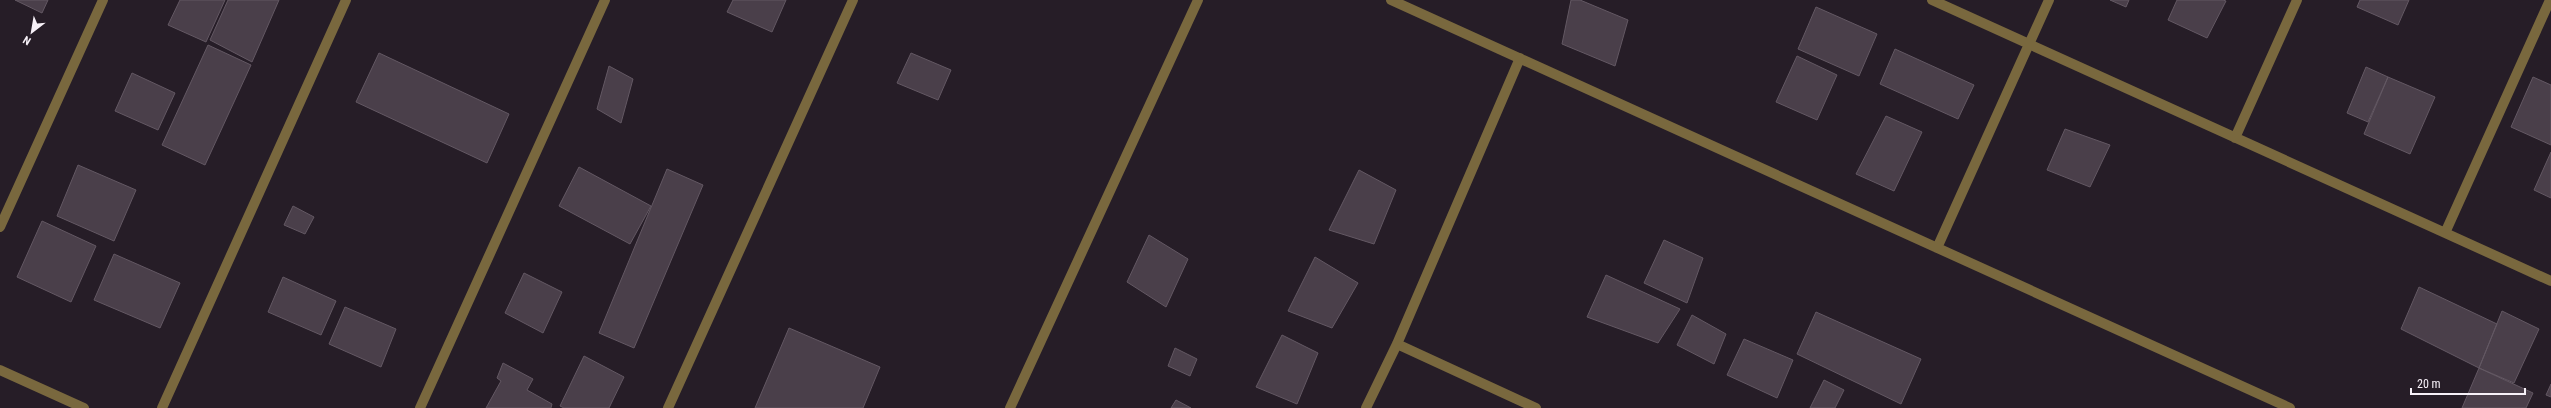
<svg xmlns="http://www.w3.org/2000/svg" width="2551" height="408" font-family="'Roboto Condensed',sans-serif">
<rect width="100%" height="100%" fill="#261d27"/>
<path fill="#4a3f4a" stroke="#635863" d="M15 0H48L42 13Z
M180 0H225L206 42 168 25Z
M228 0H279L252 62 210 40Z
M733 0H786L772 32 727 12Z
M1571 0H1580L1628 20 1615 66 1562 44Z
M2110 0H2129L2126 7Z
M2177 0H2223L2226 1 2207 38 2168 20Z
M2360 0H2409L2398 25 2357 7Z
M1816 7 1877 34 1859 76 1798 49Z
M208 45 251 65 205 165 162 145Z
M1895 49 1974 85 1958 119 1880 84Z
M379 53 509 114 487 163 356 102Z
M911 53 951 70 938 100 897 83Z
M1797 56 1837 75 1817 120 1776 102Z
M609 66 633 79 621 123 597 109Z
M2366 67 2388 77 2368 122 2347 113Z
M132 73 175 93 158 130 115 111Z
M2388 77 2435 97 2410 154 2364 134Z
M2533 77 2551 85V145L2511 127Z
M1886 116 1922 132 1894 191 1856 174Z
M2065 129 2110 145 2090 187 2047 170Z
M2551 152V198L2534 190Z
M78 165 136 190 114 241 57 216Z
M579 167 651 206 630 244 559 206Z
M667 169 703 185 634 348 599 333Z
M1359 170 1396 190 1374 244 1329 230Z
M293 206 314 217 305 234 284 225Z
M42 221 96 246 71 302 17 277Z
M1149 235 1188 259 1166 307 1127 282Z
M1664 240 1703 258 1687 303 1644 283Z
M114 254 180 283 160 328 94 300Z
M1315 257 1358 283 1332 328 1288 311Z
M524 273 562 292 543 333 505 313Z
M1606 275 1680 309 1658 343 1587 317Z
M283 277 336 301 321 335 268 312Z
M2419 287 2497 324 2479 368 2401 329Z
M345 307 396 329 381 367 329 344Z
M2502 311 2539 329 2514 383 2479 368Z
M1816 312 1921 359 1901 404 1797 354Z
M1692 315 1726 334 1714 364 1677 345Z
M789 328 880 367 863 408H755Z
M1282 335 1318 353 1297 404 1256 387Z
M1744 339 1793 360 1777 398 1727 375Z
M1175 348 1197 359 1190 376 1168 366Z
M584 356 624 377 609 408H564L560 406Z
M503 363 533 379 527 390 552 404 551 408H486L501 381 497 378Z
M2479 368 2533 393 2526 408H2462Z
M1824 380 1844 390 1835 408H1810Z
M2551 384V397L2546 395Z
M1176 400 1191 408H1171Z"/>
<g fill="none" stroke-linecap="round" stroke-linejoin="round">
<path stroke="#79683e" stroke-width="10" d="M1391 0 2290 408
M1932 0 2551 281
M2235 138 2297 0
M0 227 103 0
M2445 233 2550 0
M1937 248 2049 0
M1397 344 1536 408
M0 370 84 408
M162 408 346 0
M420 408 605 0
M668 408 853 0
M1010 408 1198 0
M1366 408 1397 344 1520 58"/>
</g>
<g transform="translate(32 32) rotate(211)" stroke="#261d27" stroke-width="3" paint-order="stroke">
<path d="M0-3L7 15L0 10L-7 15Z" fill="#f7f1f8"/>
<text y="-6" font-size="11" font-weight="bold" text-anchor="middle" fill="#f7f1f8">N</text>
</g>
<path d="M2411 388v6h114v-6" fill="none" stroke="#f7f1f8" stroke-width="2"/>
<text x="2417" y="388" font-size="12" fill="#f7f1f8" stroke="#261d27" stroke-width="3" paint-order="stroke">20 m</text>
</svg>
